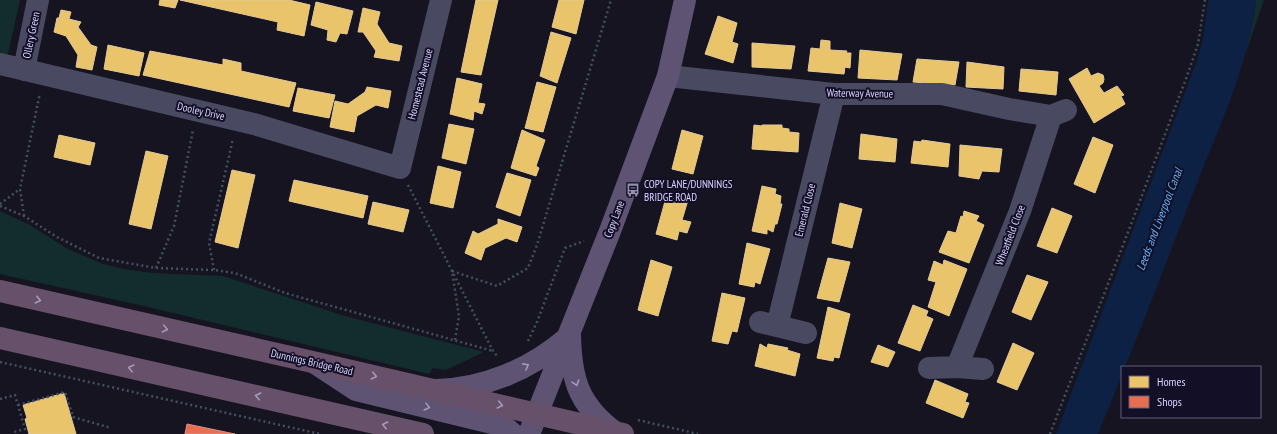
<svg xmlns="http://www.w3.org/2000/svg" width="1277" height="434" font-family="'PT Sans Narrow',sans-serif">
<rect width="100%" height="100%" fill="#161421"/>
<path fill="#132c2d" d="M0 0H20L7 58 0 57Z
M1256 0H1264L1245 55 1254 16Z
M0 211 28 224 68 249 103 264 123 269 153 273 223 276 345 316 484 352 446 370 433 368 429 374 148 307 0 274Z"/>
<path fill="#0d2144" d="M1208 0H1256C1249 62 1222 121 1199 178 1174 241 1151 304 1125 367H1122V375L1098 434H1056L1196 63 1203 39Z"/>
<path fill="#e9c46a" stroke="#e4c997" d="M160 0H178L175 8 159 5Z
M180 0H289L310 5 304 36 277 30 278 22Z
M476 0H498L481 75 461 72Z
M559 0H584L576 34 552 27Z
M316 2 353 11 347 34 340 33 336 42 327 40 328 30 311 25Z
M363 8 380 12 377 24 389 43 402 46 399 61 374 57 376 51 363 32H358Z
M61 10 71 12 69 19 81 22 78 27 91 45 97 47 92 70 76 67 78 55 66 36 54 32 57 18H59Z
M718 16 737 23 732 42 738 44 733 63 705 54Z
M551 32 571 38 557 83 540 76Z
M821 40 830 41V50L847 51 846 53H851L850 68 845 67 844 74 808 71 811 48 820 49Z
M752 43 795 46 791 69 752 67Z
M108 45 144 53 139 76 104 69Z
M860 50 902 54 897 80 858 78Z
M150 51 223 65V59L241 63V71L296 83 289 107 143 75Z
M917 59 959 62 955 85 913 82Z
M967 62 1004 67 1003 89 966 87Z
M1087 68 1091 76 1098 73 1103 75 1104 79 1103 83 1099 86 1104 93 1117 86 1124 95 1121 96 1125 104 1094 123 1069 79Z
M1021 69 1058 72 1056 95 1019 91Z
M457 78 482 84 478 103 485 104 482 114 474 111 473 120 450 114Z
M537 82 556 87 543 132 525 128Z
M367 87 391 91 388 108 376 105 357 116 354 132 330 127 335 101 348 104 365 92Z
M298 88 335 95 329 118 293 111Z
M449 124 474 129 466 164 442 158Z
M754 125 762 126V125H782V128L789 129V132L799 133 798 152 752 149Z
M522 130 545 140 536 166 539 168 536 176 511 168Z
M682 130 703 136 693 174 672 169Z
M861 134 897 139 895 162 859 159Z
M59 135 95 143 90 165 54 157Z
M1093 137 1113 145 1095 193 1074 184Z
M922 140 950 144 948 167 911 163 914 141 921 142Z
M960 145 1002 149 999 172 982 171 979 179 959 176Z
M146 151 168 156 151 229 129 224Z
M438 166 461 172 453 208 430 203Z
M232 170 255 175 238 248 215 242Z
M507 173 531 180 520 216 496 207Z
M294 180 368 196 363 218 289 201Z
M762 186 776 189 775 194 781 196 780 204H782L777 224H775L773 232 767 229V234L752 231Z
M667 194 688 200 682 220 691 222 687 233 679 231 677 240 656 234Z
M373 202 409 210 403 232 368 224Z
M840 203 862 209 852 248 832 243Z
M1052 208 1072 216 1057 253 1037 246Z
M964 211 979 216 976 221 984 225 969 263 939 252 948 231 956 233 961 216 963 217Z
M498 219 522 227 517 242 506 238 485 248 481 260 465 253 473 231 478 234 498 224Z
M747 243 770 249 760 284 755 282 754 287 739 284Z
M828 258 850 262 839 302 817 298Z
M651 260 672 267 658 316 638 310Z
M944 260 967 269 949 316 928 307 936 282 928 280 934 261 943 265Z
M1027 275 1048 282 1031 320 1012 312Z
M722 293 745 298 737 332 732 331 728 344 712 341Z
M913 305 928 311 926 316 933 319 920 351 898 343Z
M828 307 850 314 839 358 834 357 833 361 817 358Z
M1013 343 1034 353 1017 390 997 382Z
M760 344 767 348 768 344 788 348 787 350 800 354 795 376 755 366Z
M878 345 895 352 888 367 871 362Z
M935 380 968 394 965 402 969 403 963 418 926 403Z
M64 393 76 434H29L25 419 27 418 23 405Z"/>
<path fill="#e76f51" stroke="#e38d85" d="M187 424 235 434H185Z"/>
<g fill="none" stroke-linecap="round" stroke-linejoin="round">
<path stroke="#44505f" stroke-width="2.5" stroke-dasharray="2 3" stroke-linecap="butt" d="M408 185 493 351 498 357
M0 204 20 189
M0 206 24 216 57 237 99 258 156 268 214 270 235 273 285 293 493 351
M24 216 20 189 40 93
M156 268 174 226 193 130
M214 270 209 243 233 139
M455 340 459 316 452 271 497 286 528 268 537 245 611 0
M528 341 537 322 565 248 584 241
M0 362 320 434
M0 399 15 395 25 429 14 432 15 434
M18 405 65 392 73 417 111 428
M638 420 698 434
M1050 434 1130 227 1187 76 1198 44 1205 0"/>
<path stroke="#4a4962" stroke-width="22" d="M0 64 254 124 400 168 441 0
M24 70 38 0
M668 76 834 94H942L1009 109 1051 116
M760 322 806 333
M777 326 834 94
M957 367 1020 211 1051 116 1066 110
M929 368 957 367 983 369"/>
<path stroke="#5e5373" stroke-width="22" d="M570 336C571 380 579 406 616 433
M315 363 356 390 500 425 505 427 513 434
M436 390C484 389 531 369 567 338
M529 434 610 231 668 76 685 0"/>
<path stroke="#67516a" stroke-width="22" d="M0 291 317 363 623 434
M0 338 423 434"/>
</g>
<defs><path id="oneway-chevron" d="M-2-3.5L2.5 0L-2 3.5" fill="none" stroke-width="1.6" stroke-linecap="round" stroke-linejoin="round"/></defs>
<g stroke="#a699bc">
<use href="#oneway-chevron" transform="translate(38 300) rotate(13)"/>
<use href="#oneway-chevron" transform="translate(165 329) rotate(13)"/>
<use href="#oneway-chevron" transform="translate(131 368) rotate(-167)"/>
<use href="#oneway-chevron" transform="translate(374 376) rotate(13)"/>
<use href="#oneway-chevron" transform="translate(258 396) rotate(-167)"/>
<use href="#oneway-chevron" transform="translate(500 405) rotate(13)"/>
<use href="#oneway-chevron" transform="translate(385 425) rotate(-167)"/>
</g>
<g stroke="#a29ac0">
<use href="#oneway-chevron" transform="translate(526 366) rotate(-28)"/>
<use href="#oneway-chevron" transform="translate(576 383) rotate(72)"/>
<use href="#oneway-chevron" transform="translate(427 407) rotate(14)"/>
</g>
<defs>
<g id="bus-bare" transform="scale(1.08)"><path d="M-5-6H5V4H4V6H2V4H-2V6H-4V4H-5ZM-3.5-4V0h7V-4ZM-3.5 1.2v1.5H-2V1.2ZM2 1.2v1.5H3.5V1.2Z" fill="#9591b1" stroke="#130f26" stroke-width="2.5" paint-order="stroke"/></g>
</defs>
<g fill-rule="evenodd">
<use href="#bus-bare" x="633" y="190"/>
</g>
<g text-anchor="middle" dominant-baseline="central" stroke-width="4" stroke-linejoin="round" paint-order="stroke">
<g font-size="11" fill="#d9d4ff" stroke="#130f26">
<text transform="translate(31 35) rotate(-78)">Ollery Green</text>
<text transform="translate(420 84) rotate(-76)">Homestead Avenue</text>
<text transform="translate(860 93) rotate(1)">Waterway Avenue</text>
<text transform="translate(201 111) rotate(13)">Dooley Drive</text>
<text transform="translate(805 210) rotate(-76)">Emerald Close</text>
<text transform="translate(614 219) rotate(-69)">Copy Lane</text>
<text transform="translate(1010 235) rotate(-69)">Wheatfield Close</text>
<text transform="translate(312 362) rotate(13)">Dunnings Bridge Road</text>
</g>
<g font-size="11" fill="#d9d4ff" stroke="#130f26" text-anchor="start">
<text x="644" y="184">COPY LANE/DUNNINGS<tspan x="644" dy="13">BRIDGE ROAD</tspan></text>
</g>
<g font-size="12" font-style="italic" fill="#62b6ff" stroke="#130f26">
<text transform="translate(1159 219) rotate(-69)">Leeds and Liverpool Canal</text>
</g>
</g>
<rect x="1121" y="366" width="140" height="52" fill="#130f26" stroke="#625e7d"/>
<rect x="1129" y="376" width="20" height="12" fill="#e9c46a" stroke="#625e7d"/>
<text x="1157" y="386" font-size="12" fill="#d9d4ff">Homes</text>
<rect x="1129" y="396" width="20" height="12" fill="#e76f51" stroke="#625e7d"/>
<text x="1157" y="406" font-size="12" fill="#d9d4ff">Shops</text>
</svg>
